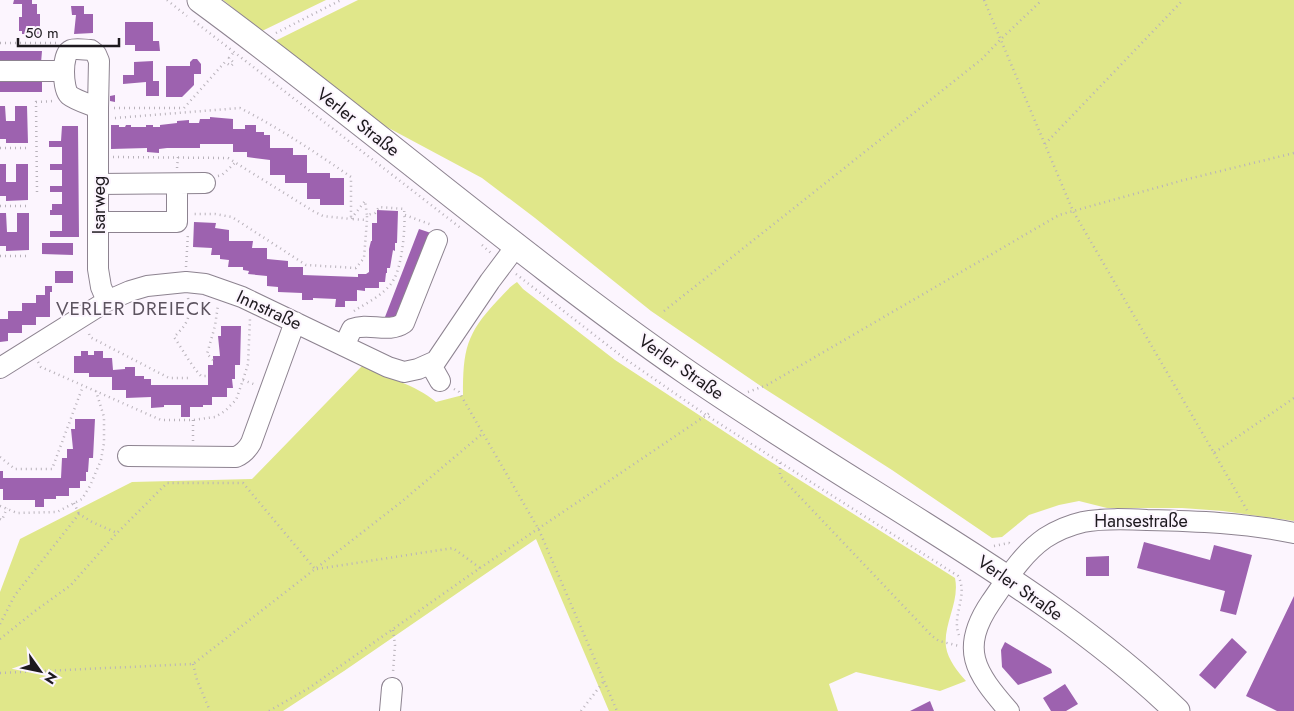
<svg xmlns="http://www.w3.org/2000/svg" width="1294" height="711" font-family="Jost,sans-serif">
<rect width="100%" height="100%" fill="#fcf5fe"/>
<path fill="#e0e78a" d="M223 0H326L262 31Z
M358 0H1294V521L1223 511 1182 508H1107L1079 501 1059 505 1029 515 1002 537 992 538 892 470 765 389 651 311 535 218 482 178 383 125 275 41Z
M517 282 523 289 615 360 757 453 955 578C960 602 943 624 946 647 948 660 958 672 966 681L940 691 856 672 829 684 838 711H609L536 539 344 671 283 711H0V592L20 539 132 482 252 479 362 366C386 378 415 384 436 402L463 395C463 350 466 334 497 301 504 294 509 287 517 282Z"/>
<path fill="#9d62af" d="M14 0H32V4H37V14H40V34H22V31H19V17H22V4H13Z
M71 6H84V14H93V33L74 34 76 15H72Z
M125 22H153V41H159L160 51H135V45H125Z
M0 51H42L41 63H0Z
M193 59H197L201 64V74H194V85L182 97H166V66H190V62Z
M153 61V81H159V96H146V82L123 84V75H134V62Z
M0 79H42V92H0Z
M115 95V102L110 101V96Z
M0 106H5L6 121H15V106H27L28 143H6V139H0Z
M210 117 233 119V129H245V125H256V132H264V135H270V148H293V155H307V173H330V178H344V205H320V199H307V183H285V175H270V160L247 157V152H233V144H200V148H167L159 149V153L147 152V148L111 149V125H119V127H125L126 125H131V127H146V125H153V127H160V125L177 123V121L189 120V123H199L200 119H210Z
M62 126H78L79 237H50V231H62V215H50V210H52V204H62V192H50V186H62V170H50V164H62V147H49V141H61Z
M0 164H6V182H16V164H28V200L6 201V196H0Z
M377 210 398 211 397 243H395V251L393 250 390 268H387V273H386L385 282H379V288H365V291L357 290V301H345V307H335L336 299 313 298V300H302V293L278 292V287L267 286V276L248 274 249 271 243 270V267H228L229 260 220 259V255H211L212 248 193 247 194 222 216 223 215 228 229 230V241H253L252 248H267V259L288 261V267H303V275L358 277V274H366L369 272V249L371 241H372V223H377Z
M0 213H6L7 232H17V213H29V250L6 251V246H0Z
M419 229 431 233 397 321 385 317Z
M42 243H73V255L42 254Z
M55 271H73V283H55Z
M45 286H52V292H50V317H36V325H22V333H8V341L0 342V319H8V311H22V303H36V295H45Z
M221 326H241L240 365H235V379H232L233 388H227V397H212V405H203V407H190V417H181V405H164V407L151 408V397L126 398V390H112V377H89V373H74V356H81V351H88V355H94V351H103V358H112L113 370 125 369V367H135V376H144V379H151V385H208V365H213V356H220L218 336H221Z
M75 419H95L93 458H89L88 472H86V481H80V488H69V496H56V499H44V507H35V500H3V489H0V471H3V478H61L62 458H67V449H73L71 429H75Z
M1144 542 1210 560 1214 545 1252 555 1236 615 1220 611 1225 591 1137 568Z
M1109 556V576H1086V557Z
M1294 596V711H1277L1246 696Z
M1232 638 1247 652 1215 689 1199 675Z
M1005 642 1051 669 1052 673 1018 685 1002 667 1001 650Z
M1065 684 1078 704 1066 711H1051L1043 698Z
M930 701 934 711H910Z"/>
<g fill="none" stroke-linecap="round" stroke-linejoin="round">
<g stroke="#8d8390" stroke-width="22">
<path id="minor" d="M0 71H64
M98 108 99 61 96 54 91 50C85 50 76 48 71 50 61 54 63 89 69 95 75 100 91 105 98 108V269L101 287 107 301
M99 184 205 183
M98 222H177V184
M344 346 352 329C369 322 388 334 404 323L437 240
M431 365 440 381
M0 368 107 301 130 291 147 286 186 282 205 284 242 297 388 367 404 372 418 369 436 361 490 281 517 245
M128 456 236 457C243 454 247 450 251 443L295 322
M390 711 392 688
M1009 711C975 672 959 649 991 602 1007 579 1022 554 1045 538 1056 531 1070 525 1083 522 1103 518 1126 519 1147 520 1196 521 1246 523 1294 533"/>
</g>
<g stroke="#8d8390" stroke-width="27">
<path id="major" d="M200 0C365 121 519 256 688 373 765 426 844 474 923 524 1012 580 1101 638 1177 711"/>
</g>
<path stroke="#b8b2ba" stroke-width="2.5" stroke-dasharray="1 4" stroke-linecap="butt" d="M167 0 187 16
M984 0 1073 211 1214 453 1294 398
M194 21 462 229
M276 33 341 0
M0 43H56
M114 108H184L225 62 231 66 234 63 229 58 234 52
M115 118 240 108C279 128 315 152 351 177V219L367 220 364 258 356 268 306 265 232 217 215 214H193
M1045 144 1183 0
M0 148H27
M113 157 228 158 313 211 323 216 351 219 365 201 367 215
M177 168 178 157
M218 176 222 175 236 162
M37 192 36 102 54 101
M0 206H28
M405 215 432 225
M482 245 491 253
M0 256H28
M186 267 188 233
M516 274 624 358 706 415 958 576C969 596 951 615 959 635
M188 298C191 318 188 323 174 337 183 350 190 364 201 376H208
M354 311C368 302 386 294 394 279 402 266 406 225 404 209L379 207 375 213 367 215V220
M664 311 982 59 1000 40 1042 0
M89 334 90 337 169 378H191
M213 360 207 354 215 326 218 305
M38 362 41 367 161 420H193L215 417 225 411 236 400 243 380 248 364 250 319
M243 380 256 385
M454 389 459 392 539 530 617 711
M748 392 767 385 1059 215 1184 180 1294 153
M193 441V420
M1214 453 1247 510
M0 457 15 469H52L83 386
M780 463V476L932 636 939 641 959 646
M74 503 79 514
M0 506 17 513 57 512 82 499 90 486 101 460 104 443V417L96 391
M0 519 2 520 7 508
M994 546 1009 543 1012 545
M317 569 453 548 480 568
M0 624 15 595 79 514 92 522 117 533
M393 630 395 645 393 672
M0 639 35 611 71 585 117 533 167 483H243L315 569
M193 664 197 680 210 711
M0 673 193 664 400 503 482 434
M269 711 309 688 480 568 711 412
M581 711 604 681"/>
<use href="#minor" stroke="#fff" stroke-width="20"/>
<use href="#major" stroke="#fff" stroke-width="25"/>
</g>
<g text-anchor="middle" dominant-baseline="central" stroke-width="4" stroke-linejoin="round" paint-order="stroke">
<g font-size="18" fill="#1d191e" stroke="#fcf5fe">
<text transform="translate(358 122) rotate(38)">Verler Straße</text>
<text transform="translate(99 205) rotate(-90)">Isarweg</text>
<text transform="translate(269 310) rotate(25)">Innstraße</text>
<text transform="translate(681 367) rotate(35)">Verler Straße</text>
<text x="1141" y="521">Hansestraße</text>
<text transform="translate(1020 588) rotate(35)">Verler Straße</text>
</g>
<g font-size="19" letter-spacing="1" fill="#5c535f" stroke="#fcf5fe">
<text x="134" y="308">VERLER DREIECK</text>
</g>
</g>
<g transform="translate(40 671) rotate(123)" stroke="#fcf5fe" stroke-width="4" paint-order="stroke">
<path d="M0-4L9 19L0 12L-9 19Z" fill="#1d191e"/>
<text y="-8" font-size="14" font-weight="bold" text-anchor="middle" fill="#1d191e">N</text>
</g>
<path d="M18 38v8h101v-8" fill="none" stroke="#1d191e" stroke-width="2.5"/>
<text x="25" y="38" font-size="15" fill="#1d191e" stroke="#fcf5fe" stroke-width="4" paint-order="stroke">50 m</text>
</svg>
